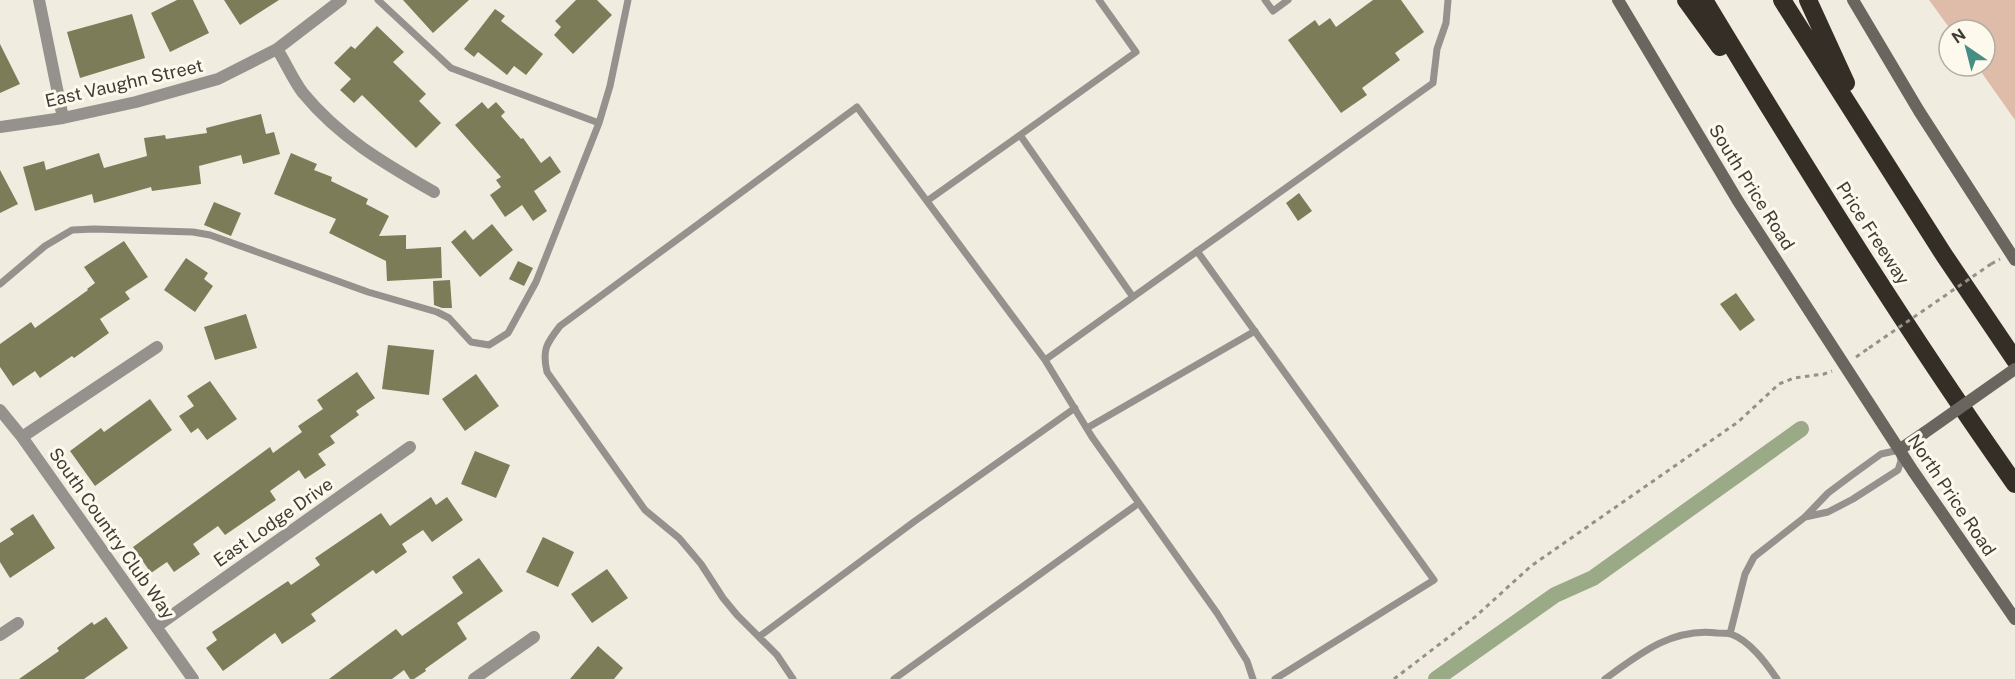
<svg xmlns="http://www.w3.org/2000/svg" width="2015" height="679" font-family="'Public Sans',sans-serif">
<rect width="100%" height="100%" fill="#f1ece0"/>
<path fill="#dfbca9" d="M1929 0H2015V120L1977 66H1985V30H1951Z"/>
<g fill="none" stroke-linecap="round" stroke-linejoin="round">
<path stroke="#9aa986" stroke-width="16" d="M1436 679 1555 595 1593 578 1801 429"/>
</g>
<path fill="#7d7c58" d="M177 0H193L209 33 170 52 151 13Z
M224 0H279L240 25Z
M403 0H469L433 33Z
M576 0H597L612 15 573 54 554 35 561 27 555 21Z
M1373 0H1401L1424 32 1395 53 1400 60 1362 88 1367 95 1341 113 1288 40 1315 20 1319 26 1330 18 1336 27Z
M495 9 505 16 501 21 543 54 526 75 514 66 507 75 478 52 474 57 464 49Z
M132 14 145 58 80 78 67 32Z
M377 26 404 52 393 62 426 94 419 101 441 123 416 148 362 95 354 103 340 90 351 79 334 63 351 46 355 49Z
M0 44 20 84 0 93Z
M482 102 488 109 496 102 505 112 501 116 521 139 523 138 541 163 550 156 561 172 534 191 547 211 533 221 522 205 505 217 490 195 501 187 496 180 501 177 455 125Z
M261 114 266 134 274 132 280 154 243 164 241 155 199 166 201 184 152 191 151 187 94 203 92 194 35 211 23 167 44 161 46 170 99 153 104 168 147 156 144 138 165 135 166 139 207 133 206 128Z
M291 153 317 164 314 170 332 177 331 181 368 199 366 204 389 216 379 236 406 235V249L441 247 442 278 387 281 386 261 329 233 336 219 274 194Z
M0 170 18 204 0 213Z
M1299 193 1312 211 1298 221 1286 203Z
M214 202 241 213 231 236 204 225Z
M492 224 513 250 480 277 451 242 465 230 473 240Z
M124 241 148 277 125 292 130 299 100 319 109 333 74 358 72 356 40 378 35 371 13 386 0 367V344L31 322 35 328 88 290 87 289 95 283 84 267Z
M186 258 208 273 204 279 213 286 195 312 164 290Z
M518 261 533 268 524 286 509 279Z
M450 280 452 308H442L434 305 433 281Z
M1736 293 1755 320 1740 331 1720 304Z
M246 314 257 348 215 360 204 327Z
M388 345 434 350 429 395 382 389Z
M357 372 375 398 356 411 359 415 330 436 335 443 318 454 326 465 305 479 299 470 270 491 276 500 225 535 218 526 193 544 200 554 174 572 167 562 151 573 133 547 270 447 273 453 302 432 298 426 323 409 317 400Z
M476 374 499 406 465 431 442 399Z
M210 381 237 419 207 440 198 428 191 433 179 416 194 406 187 396Z
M150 399 172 430 95 486 70 451 101 428 104 432Z
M475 451 510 465 496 498 461 484Z
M431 497 436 505 447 497 463 520 432 542 423 530 402 544 407 552 376 574 373 570 311 614 316 621 282 644 275 633 223 671 206 648 217 640 212 632 288 581 291 585 320 565 315 558 381 513 390 526Z
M33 514 55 548 10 578 0 562V543L14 534 10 529Z
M543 537 574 552 558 587 526 572Z
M479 558 503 591 457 623 467 639 425 669 426 671 414 679H410L404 670 392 679H329L396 629 402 636 463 593 452 577Z
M607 569 628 598 592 623 571 594Z
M106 617 128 648 84 679H19L59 651 57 648 92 622 94 625Z
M598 646 623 668 614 679H570Z"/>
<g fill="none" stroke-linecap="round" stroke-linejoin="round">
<path stroke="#959189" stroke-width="3" stroke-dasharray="4.5 4.5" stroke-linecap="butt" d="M1991 264 2000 259
M1856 357 1869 348
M1394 679 1475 617 1531 566 1738 422 1779 384 1794 378 1824 374 1832 371"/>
<path stroke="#95918d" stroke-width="7" d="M378 0 451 68 599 123 610 86 628 0
M1099 0 1136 52 1020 135 1133 297 1433 83 1437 49 1446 23 1448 0
M1265 0 1273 11 1288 0
M927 201 1020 135
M1197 251 1434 580 1275 679
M0 284 45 246 72 230 94 229 193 232 210 235 368 292 437 312 449 318 471 342 489 345 508 333 536 282 599 123
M1045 360 1092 437 1217 613 1247 661 1253 679
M1087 428 1255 331
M1730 634 1745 574 1754 557 1805 517 1828 493 1852 475 1881 454 1899 450 1901 461 1898 470 1853 499 1828 512 1805 517
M760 636 915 521 1075 408
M793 679 777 655 737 615 723 598 701 564 679 538 645 510 547 372C542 350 546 344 560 326L857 107 1045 360 1133 297
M894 679 1139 503
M1605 679C1639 654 1673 627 1717 633 1721 633 1727 633 1731 634 1750 641 1766 663 1777 679"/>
<path stroke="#95918d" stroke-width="12" d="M39 0 63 118
M277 49C286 63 293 80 303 93 340 138 384 163 434 192
M0 127 63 118 136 102 218 79 277 49 341 0
M0 410 22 437 193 679
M22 437 157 347
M157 626 410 447
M0 635 18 623
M474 679 534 637"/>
<path stroke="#6b6560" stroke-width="12" d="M1618 0 1738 201 1913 471 2015 619
M1853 0 1919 111 2015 260
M1899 450 1924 433"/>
<path stroke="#352e27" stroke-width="18" d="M1686 0 1720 47
M1704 0C1803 164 1904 327 2015 484
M1782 0 1944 255 2015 360
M1808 0 1846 83"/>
<path stroke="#959189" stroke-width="3" stroke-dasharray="4.5 4.5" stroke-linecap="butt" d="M1869 348 1991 264"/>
<path stroke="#6b6560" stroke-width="12" d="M1924 433 2015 369"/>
</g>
<g text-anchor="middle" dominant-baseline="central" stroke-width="6" stroke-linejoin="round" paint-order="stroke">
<g font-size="18" fill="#3e3c37" stroke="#fef9ed">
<text transform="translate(124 83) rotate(-13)">East Vaughn Street</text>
<text transform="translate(1752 187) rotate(58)">South Price Road</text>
<text transform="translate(1873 233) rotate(57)">Price Freeway</text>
<text transform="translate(1952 495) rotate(56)">North Price Road</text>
<text transform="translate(273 522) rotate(-35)">East Lodge Drive</text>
<text transform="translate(112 533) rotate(55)">South Country Club Way</text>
</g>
</g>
<g transform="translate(1967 48) rotate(325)"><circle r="28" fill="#fef9ed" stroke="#b1ada4" stroke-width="1.5"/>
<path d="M0-4.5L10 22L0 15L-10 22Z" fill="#478d84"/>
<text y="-9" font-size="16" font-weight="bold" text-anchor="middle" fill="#3e3c37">N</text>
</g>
</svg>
